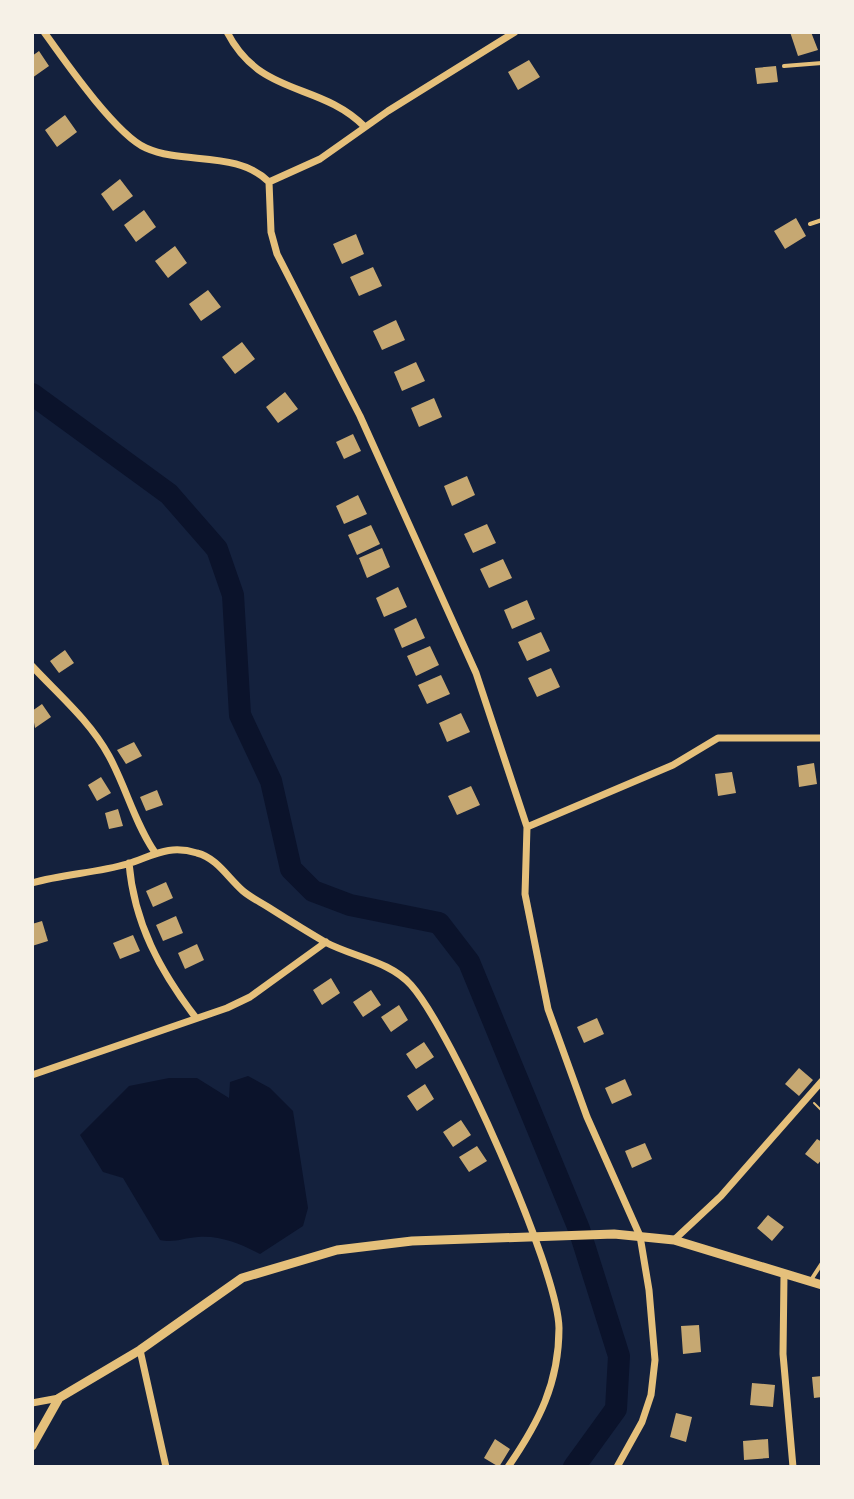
<svg xmlns="http://www.w3.org/2000/svg" width="854" height="1499" font-family="'Roboto Serif',serif">
<rect width="100%" height="100%" fill="#14213d"/>
<path fill="#0b132b" d="M248 1076 270 1088 293 1111 308 1208 303 1226 260 1254C241 1244 220 1235 198 1237 183 1238 175 1243 160 1240L123 1178 103 1172 80 1135 129 1086 169 1078H197L229 1098 230 1082Z"/>
<g fill="none" stroke-linecap="round" stroke-linejoin="round">
<path stroke="#0b132b" stroke-width="22" d="M32 394 169 494 217 549 233 595 240 715 271 781 291 869 313 891 350 905 439 923 469 962 579 1229 619 1356 616 1409 574 1467"/>
</g>
<path fill="#c6a872" d="M790 32H811L818 50 798 56Z
M39 51 49 66 32 78V56Z
M529 60 540 77 518 90 508 72Z
M776 66 778 82 757 84 755 68Z
M65 115 77 132 57 147 45 130Z
M120 179 133 196 113 211 101 194Z
M144 210 156 227 136 242 124 225Z
M796 218 806 236 785 249 774 231Z
M356 234 364 254 342 264 333 244Z
M175 246 187 263 168 278 155 261Z
M373 267 382 286 359 296 350 277Z
M208 290 221 307 201 321 189 304Z
M396 320 405 340 382 350 373 331Z
M242 342 255 359 235 374 222 357Z
M416 362 425 381 402 391 394 372Z
M285 392 298 409 278 423 266 407Z
M434 398 442 417 419 427 411 408Z
M353 434 361 451 344 459 336 442Z
M467 476 475 495 452 506 444 486Z
M358 495 367 514 344 524 336 506Z
M487 524 496 543 473 553 464 534Z
M371 525 380 544 357 555 348 535Z
M382 548 390 567 367 578 359 558Z
M503 559 512 578 489 588 480 569Z
M398 587 407 607 384 617 376 598Z
M527 600 535 619 512 629 504 610Z
M416 618 425 638 402 648 394 629Z
M541 632 550 651 527 661 518 642Z
M430 646 439 665 416 676 407 656Z
M65 650 74 663 59 673 50 661Z
M551 668 560 687 537 697 528 678Z
M441 675 450 694 427 704 418 685Z
M42 704 51 717 35 728 32 711Z
M461 713 470 732 447 742 439 723Z
M134 742 142 756 126 764 117 750Z
M814 763 817 784 799 787 797 766Z
M732 772 736 793 718 796 715 774Z
M101 777 111 793 97 801 88 785Z
M471 786 480 805 457 815 448 796Z
M157 790 163 805 146 811 140 797Z
M118 809 123 826 109 829 105 813Z
M166 882 173 898 153 907 146 891Z
M176 916 183 933 163 941 156 925Z
M42 921 48 941 32 946V924Z
M133 935 140 951 120 959 113 943Z
M197 944 204 960 185 969 178 953Z
M331 978 340 993 322 1005 313 990Z
M371 990 381 1005 363 1017 353 1002Z
M399 1005 408 1020 391 1032 381 1017Z
M597 1018 604 1034 584 1043 577 1027Z
M424 1042 434 1057 416 1069 406 1054Z
M799 1068 813 1080 799 1096 785 1084Z
M625 1079 632 1095 612 1104 605 1088Z
M425 1084 434 1099 417 1111 407 1096Z
M461 1120 471 1135 453 1147 443 1132Z
M817 1139 822 1142V1159L818 1164 805 1154Z
M645 1143 652 1159 632 1168 625 1151Z
M477 1146 487 1161 469 1172 459 1157Z
M768 1215 784 1227 772 1241 757 1228Z
M699 1325 701 1352 683 1354 681 1326Z
M822 1376V1397L814 1398 812 1377Z
M752 1383 775 1385 773 1407 750 1405Z
M676 1413 692 1417 686 1442 670 1437Z
M495 1439 510 1449 499 1467 484 1458Z
M768 1439 769 1458 744 1460 743 1441Z"/>
<g fill="none" stroke-linecap="round" stroke-linejoin="round">
<path stroke="#e5c07b" stroke-width="2" d="M814 1103 822 1111"/>
<path stroke="#e5c07b" stroke-width="4" d="M784 66 822 63
M810 224 822 220
M811 1280 822 1263"/>
<path stroke="#e5c07b" stroke-width="7" d="M44 32C64 60 116 135 146 148 184 165 237 150 269 182L271 232 277 254 360 416 476 673 527 827 525 894 548 1009 587 1117 640 1236 649 1290 655 1360 651 1395 642 1422 617 1467
M227 32C261 98 319 81 365 127
M269 182 320 159 388 111 515 32
M32 666C58 694 90 721 109 756 126 787 134 821 154 851
M527 827 673 765 718 738H822
M129 863C134 923 160 971 196 1018
M32 883C63 874 96 873 127 864 153 856 168 844 197 853 217 858 228 878 243 891 250 897 260 902 268 907 287 919 306 931 325 942 353 957 390 961 411 985 452 1031 558 1269 559 1328 559 1383 539 1422 508 1467
M32 1075 227 1008 250 997 326 942
M674 1240 721 1196 822 1081
M784 1276 783 1354 793 1467
M140 1350 166 1467
M32 1403 59 1398"/>
<path stroke="#e5c07b" stroke-width="9" d="M32 1446 59 1398 140 1350 242 1278 337 1250 412 1241 614 1234 674 1240 822 1285"/>
</g>
<rect width="854" height="1499" fill="none" stroke="#f6f1e7" stroke-width="68"/>
</svg>
